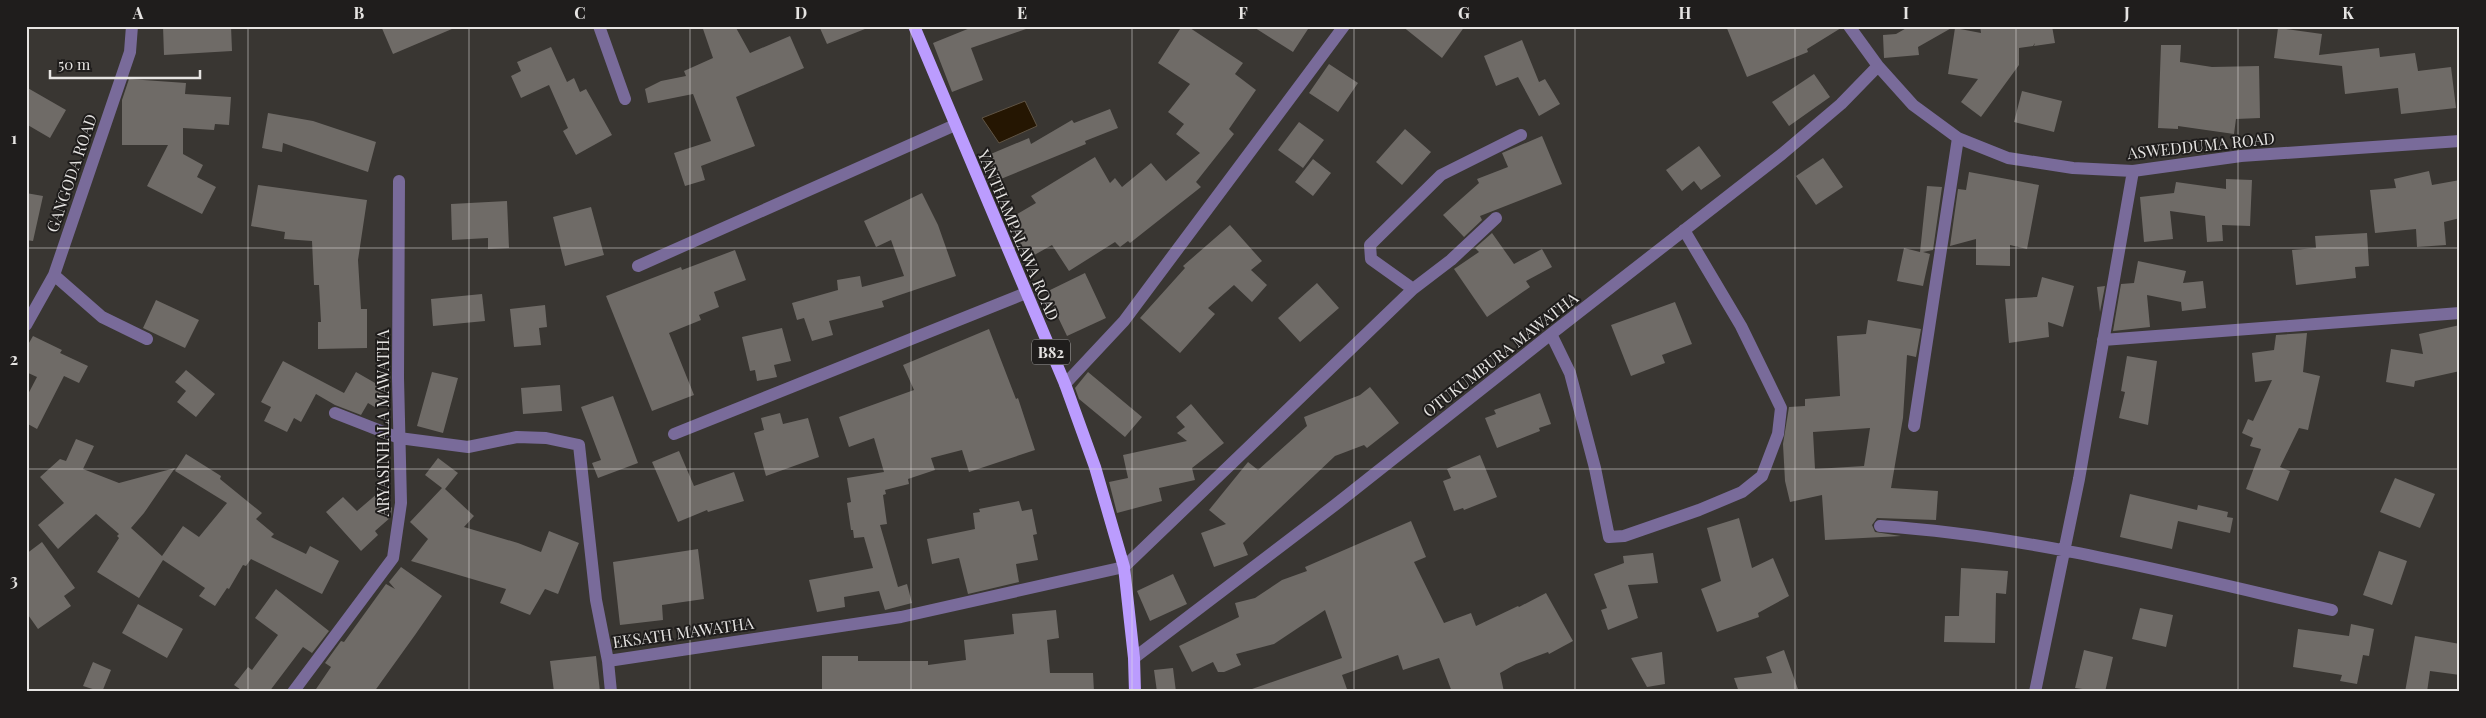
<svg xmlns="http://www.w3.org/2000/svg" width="2486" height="718" font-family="'Playfair Display',serif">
<rect width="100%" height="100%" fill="#393632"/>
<path fill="#251602" stroke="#5f5445" d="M1025 101 1037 126 999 143 982 118Z"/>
<path fill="#6f6b67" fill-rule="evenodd" d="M163 26H231L232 51 164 55Z
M381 26H459L393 54Z
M702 26H735L750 53 790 36 804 68 736 97 755 146 701 166 705 180 685 186 674 153 711 141 693 94 648 103 645 89 661 81 686 76 684 71 713 58Z
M819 26H870V27L827 44Z
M975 26H1026V29L971 48 983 80 952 92 933 43Z
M1182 26H1187L1243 63 1235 74 1256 90 1229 129 1234 134 1196 182 1201 187 1130 243 1128 241 1120 247 1115 242 1069 271 1052 245 1029 258 1007 220 1036 203 1031 196 1095 157 1110 183 1115 178 1122 187 1151 163 1166 181 1200 153 1176 134 1184 124 1168 112 1190 84 1158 63Z
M1252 26H1310L1293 52Z
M1402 26H1465L1442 58Z
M1726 26H1841V28L1807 49 1808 52 1747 77Z
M1910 26H1955L1918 47 1919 55 1884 58 1883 35 1896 34Z
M1980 26H2052L2055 43 2034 46 2035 43 2033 46 2019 48V65L1981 117 1961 102 1978 79 1948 74 1955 28 1981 33Z
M2278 28 2322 34 2319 55 2379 48 2380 57 2415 53 2418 71 2451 67 2456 108 2401 114 2398 88 2345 94 2342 66 2274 58Z
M1522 40 1539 82 1545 79 1560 104 1539 116 1518 77 1496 86 1484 56Z
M2161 45H2181L2180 62 2212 67 2259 66 2260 118 2236 119 2234 134 2178 126V129L2158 128Z
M551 47 567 82 574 78 580 92 586 89 612 135 576 155 563 131 568 128 549 85 521 98 511 76 521 71 517 62Z
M1329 64 1358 83 1338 112 1309 93Z
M1814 74 1830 97 1789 126 1772 102Z
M129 79 186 83 185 94 231 97 229 125 215 124 214 130 183 128V154L203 165 197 177 216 187 202 214 147 186 168 145H122V100Z
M26 87 66 110 50 138 26 124Z
M2022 91 2062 101 2054 132 2014 122Z
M1110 109 1118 128 1085 141 1086 144 996 181 986 156 1029 138 1031 144 1072 120 1074 123Z
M268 113 313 121 376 142 368 172 283 143 282 152 262 148Z
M1299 122 1324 140 1303 168 1278 150Z
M1405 129 1431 152 1402 185 1376 162Z
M1542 136 1562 184 1480 216 1482 220 1464 237 1443 215 1479 183 1477 179 1508 167 1502 153Z
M1699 146 1721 176 1701 190 1694 181 1682 191 1666 170Z
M1823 158 1843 187 1816 205 1796 176Z
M1313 159 1331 173 1313 196 1295 182Z
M2429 171 2432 185 2460 180V218L2444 222 2446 245 2417 247 2416 229 2375 233 2370 190 2396 188 2394 179Z
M1969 172 2039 185 2027 249 2010 245V266L1976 265V239L1950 246 1958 189 1966 190Z
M2226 179 2252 180 2250 226 2222 225 2223 241 2207 242 2205 216 2170 211 2173 239 2144 242 2140 197 2174 193 2176 182 2226 189Z
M258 185 367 200 358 260 361 309H367V348L318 349V322H321L319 285H314L312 241 284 239 285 232 251 226Z
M1927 186 1942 187 1933 250 1923 252 1930 254 1923 286 1897 281 1904 248 1920 252Z
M26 193 43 196 33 241 26 240Z
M922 193 938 225 956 276 882 301 884 307 829 321 833 335 812 341 804 318 797 320 792 303 838 290 837 280 860 276 862 287 904 276 891 240 876 247 864 221Z
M507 201 509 248 488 249V238L452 240 451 204Z
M591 207 604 255 565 266 553 217Z
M1230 225 1262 261 1251 270 1267 285 1252 302 1234 285 1208 308 1215 314 1180 353 1140 318 1185 268 1183 266Z
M1492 233 1514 264 1542 249 1552 267 1526 281 1530 287 1487 317 1454 269 1479 252 1475 248Z
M2367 233 2369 266 2355 267 2356 278 2296 285 2292 250 2316 248 2315 236Z
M735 250 746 280 714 292 719 307 699 315 701 320 669 333 694 395 652 411 606 296 681 267 682 270Z
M2138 261 2186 271 2183 283 2203 281 2206 308 2182 311 2181 302 2147 295 2150 327 2113 331 2121 284 2134 283Z
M1085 273 1106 318 1067 336 1046 292Z
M2042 277 2074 286 2063 327 2048 322 2049 337 2009 343 2005 299 2037 297Z
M1317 283 1339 308 1300 342 1278 318Z
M2105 286 2100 312 2097 287Z
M482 294 485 321 433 326 431 299Z
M156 300 199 320 185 348 143 328Z
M1675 302 1692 344 1662 355 1665 363 1631 376 1611 325Z
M545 305 547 327 539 328 541 345 514 347 510 309Z
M1868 320 1921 329 1916 357 1907 355 1903 418 1891 488 1938 491 1936 520 1877 518 1872 525 1875 532 1901 536 1825 540 1822 495 1790 502 1785 481 1783 444 1789 407 1805 406V399L1840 396 1837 336 1866 334ZM1870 428 1864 466 1815 469 1813 432Z
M2460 325V371L2415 381 2414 387 2386 382 2391 349 2423 354 2419 334Z
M782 328 791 361 774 365 777 377 757 381 755 370 750 371 742 337Z
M989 329 1016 399 1018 398 1035 450 969 472 962 450 931 458 935 470 908 479 909 484 885 490 886 494 883 495 887 524 880 525 898 587 907 584 912 603 885 610 879 591 844 597 845 607 817 612 809 580 873 568 864 537 854 538 853 530H851L847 503 851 502 847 478 884 472 874 438 849 447 839 417 914 390 903 365Z
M2307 333 2303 372 2320 376 2308 430 2299 428 2280 467 2290 471 2278 501 2246 489 2261 449 2250 446 2253 438 2242 433 2248 419 2253 421 2272 380 2255 382 2252 353 2274 350 2276 335Z
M33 336 62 350 60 353 88 366 79 383 64 376 37 429 26 423V398L37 377 26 372V348Z
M2127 356 2157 361 2148 425 2119 418 2125 392 2121 391Z
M283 361 344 393 356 372 389 391 378 409 368 403 361 415 335 405 316 394 301 422 294 418 287 432 264 421 271 407 261 402Z
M186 370 215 394 196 417 177 402 186 391 175 382Z
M432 372 458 378 443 433 417 426Z
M1088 372 1142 417 1125 437 1079 399 1075 388Z
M560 385 562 411 523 414 521 388Z
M1370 387 1399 423 1367 448 1364 445 1335 456 1243 543 1248 555 1214 567 1201 533 1226 524 1209 510 1248 462 1258 470 1307 426 1304 417 1360 395Z
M1540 393 1551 424 1539 428 1540 431 1497 448 1485 418 1496 414 1494 410Z
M613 396 638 463 598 478 592 463 601 460 581 407Z
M1191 404 1224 443 1192 468 1195 480 1159 488 1162 501 1117 513 1109 482 1128 478 1123 455 1187 441 1177 433 1185 427 1176 417Z
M780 413 783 424 808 418 819 457 766 476 754 433 764 430 761 418Z
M76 439 94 446 83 469 119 483 175 468 144 513 131 528 162 556 183 526 199 537 227 503 175 471 186 454 221 476 220 479 262 513 256 519 274 534 271 537 306 554 310 546 339 561 322 594 251 559 246 566 243 565 229 589 227 588 215 606 199 596 205 588 163 560 139 598 97 572 119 538 117 536 119 534 96 514 58 549 38 525 64 503 40 477 60 459 66 461Z
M679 451 694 486 734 472 744 501 708 512 707 510 678 522 652 462Z
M1480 455 1497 497 1464 510 1463 508 1454 511 1443 481 1451 478 1447 469Z
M438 458 458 473 445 489 474 516 464 527 518 543 541 552 549 531 579 543 558 594 545 589 530 615 500 603 506 589 411 561 428 539 410 522 442 488 425 475Z
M2395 478 2435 494 2420 528 2380 512Z
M378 493 392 508 391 517 375 531 378 535 361 551 326 512 343 497 357 511Z
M2130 494 2197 510 2198 505 2228 512 2227 517 2233 518 2230 533 2178 521 2172 549 2120 537Z
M1019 501 1022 511 1032 509 1037 534 1033 535 1038 560 1016 564 1019 582 968 594 959 558 932 564 927 539 975 529 973 513 980 512 979 509Z
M1739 518 1752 568 1773 558 1789 596 1758 613 1759 617 1717 632 1701 589 1721 581 1707 528Z
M1411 521 1426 557 1414 562 1444 623 1471 613 1476 626 1518 606 1519 607 1546 593 1573 641 1549 654 1548 652 1516 664 1500 673 1504 692H1452L1439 658 1403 670 1398 655 1342 675 1348 692H1252V689L1342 658 1325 610 1274 644 1236 654 1241 665 1224 672H1218L1213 662 1192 672 1179 646 1239 617 1235 603 1255 598 1282 580 1307 571 1305 567Z
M42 542 75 588 64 596 71 606 38 629 26 612V554Z
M698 549 704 599 662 605 663 620 620 625 613 562Z
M2379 551 2407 561 2392 605 2363 595Z
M1653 553 1658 583 1628 585 1638 618 1608 630 1601 610 1607 608 1594 574 1624 563 1623 556Z
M401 567 442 596 415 635 374 692H314L331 667 325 663 341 641 344 642 386 584 395 589 389 582Z
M1961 568 2008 571 2006 594 1996 593 1995 643 1944 642 1945 616H1959Z
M1173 574 1187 604 1150 621 1137 591Z
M276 589 329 631 312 653 303 647 269 692H244L234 685 248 667 252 670 278 635 255 618Z
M138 604 183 629 167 658 122 633Z
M2140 608 2173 615 2166 647 2132 639Z
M1056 610 1059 638 1047 640 1050 673H1093L1094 692H822V656H858V661H928V665L966 660 964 640 1014 634 1012 614Z
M2351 624 2374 629 2369 656 2363 655 2357 684 2340 681 2342 675 2293 667 2298 629 2349 636Z
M2415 636 2460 644V675L2430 671 2427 692H2405Z
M1784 650 1799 692H1739L1734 678 1772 673 1766 657Z
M2084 650 2113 657 2105 692 2075 688Z
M1662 652 1665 684 1647 687 1631 658Z
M596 656 600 692H554L550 661Z
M93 662 111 670 102 692 83 686Z
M1173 668 1176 692H1157L1154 670Z"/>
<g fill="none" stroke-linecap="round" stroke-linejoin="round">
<path stroke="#796b9a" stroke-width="12" d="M599 26 625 99
M1849 26 1878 66 1913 105 1958 138 2008 158 2073 168 2133 171 2241 156 2460 141
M638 266 955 125
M54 275 102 317 147 339
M1413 289 1371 259 1370 245 1441 175 1521 135
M26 325 54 275 130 52 132 26
M1551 334 1570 373 1595 468 1609 537 1624 536 1699 510 1742 492 1762 476 1778 434 1781 408 1766 377 1741 326 1684 230
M2103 340 2460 313
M1065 384 1124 321 1344 26
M335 413 399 438 468 447 517 437 546 438 579 445 596 600 608 661 901 617 1124 567 1413 289 1451 260 1496 218
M1914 426 1958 138
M674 434 1026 293
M1880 526C2033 536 2183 576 2332 610
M1134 658 1335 505 1551 334 1782 154 1841 104 1878 66
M608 661 611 692
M293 692 393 558 401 503 398 378 399 181
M2035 692 2079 479 2133 171"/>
<path stroke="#bb9cfe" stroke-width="12" d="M914 26 1065 384 1095 467 1124 567 1134 658 1135 692"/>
</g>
<path fill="none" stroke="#e6e4e2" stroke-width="1" stroke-opacity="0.55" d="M248 26V692M469 26V692M690 26V692M911 26V692M1132 26V692M1354 26V692M1575 26V692M1795 26V692M2016 26V692M2238 26V692M26 248H2460M26 469H2460"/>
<g text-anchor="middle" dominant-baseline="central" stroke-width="4" stroke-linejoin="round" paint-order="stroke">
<rect fill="#1f1d1c" stroke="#aaa8a7" stroke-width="1" x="1032" y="339.5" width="38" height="25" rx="4"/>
<g font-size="15" font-weight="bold" fill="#e6e4e2">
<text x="1051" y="352">B82</text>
</g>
<g font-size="16" fill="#e6e4e2" stroke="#1f1d1c">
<text transform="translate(2201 145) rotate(-6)">ASWEDDUMA ROAD</text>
<text transform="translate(71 173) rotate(-71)">GANGODA ROAD</text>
<text transform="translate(1019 235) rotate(67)">YANTHAMPALAWA ROAD</text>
<text transform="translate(1500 354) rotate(-38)">OTUKUMBURA MAWATHA</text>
<text transform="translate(382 423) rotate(-90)">ARYASINHALA MAWATHA</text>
<text transform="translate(683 632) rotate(-8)">EKSATH MAWATHA</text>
</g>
</g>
<rect width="2486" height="718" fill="none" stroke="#1f1d1c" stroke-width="55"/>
<path d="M50 70v8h150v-8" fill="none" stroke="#e6e4e2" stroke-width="2.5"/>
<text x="58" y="70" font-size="15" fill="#e6e4e2" stroke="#1f1d1c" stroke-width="4" paint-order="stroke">50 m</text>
<rect x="28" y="28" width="2430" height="662" fill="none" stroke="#e6e4e2" stroke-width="2"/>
<g font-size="16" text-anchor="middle" font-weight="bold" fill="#e6e4e2">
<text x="138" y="19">A</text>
<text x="359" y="19">B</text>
<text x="580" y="19">C</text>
<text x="801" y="19">D</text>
<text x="1022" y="19">E</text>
<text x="1243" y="19">F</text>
<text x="1464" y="19">G</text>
<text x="1685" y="19">H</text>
<text x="1906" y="19">I</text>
<text x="2127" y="19">J</text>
<text x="2348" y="19">K</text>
<text x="14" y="144">1</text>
<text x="14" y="365">2</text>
<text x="14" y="586">3</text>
</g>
</svg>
